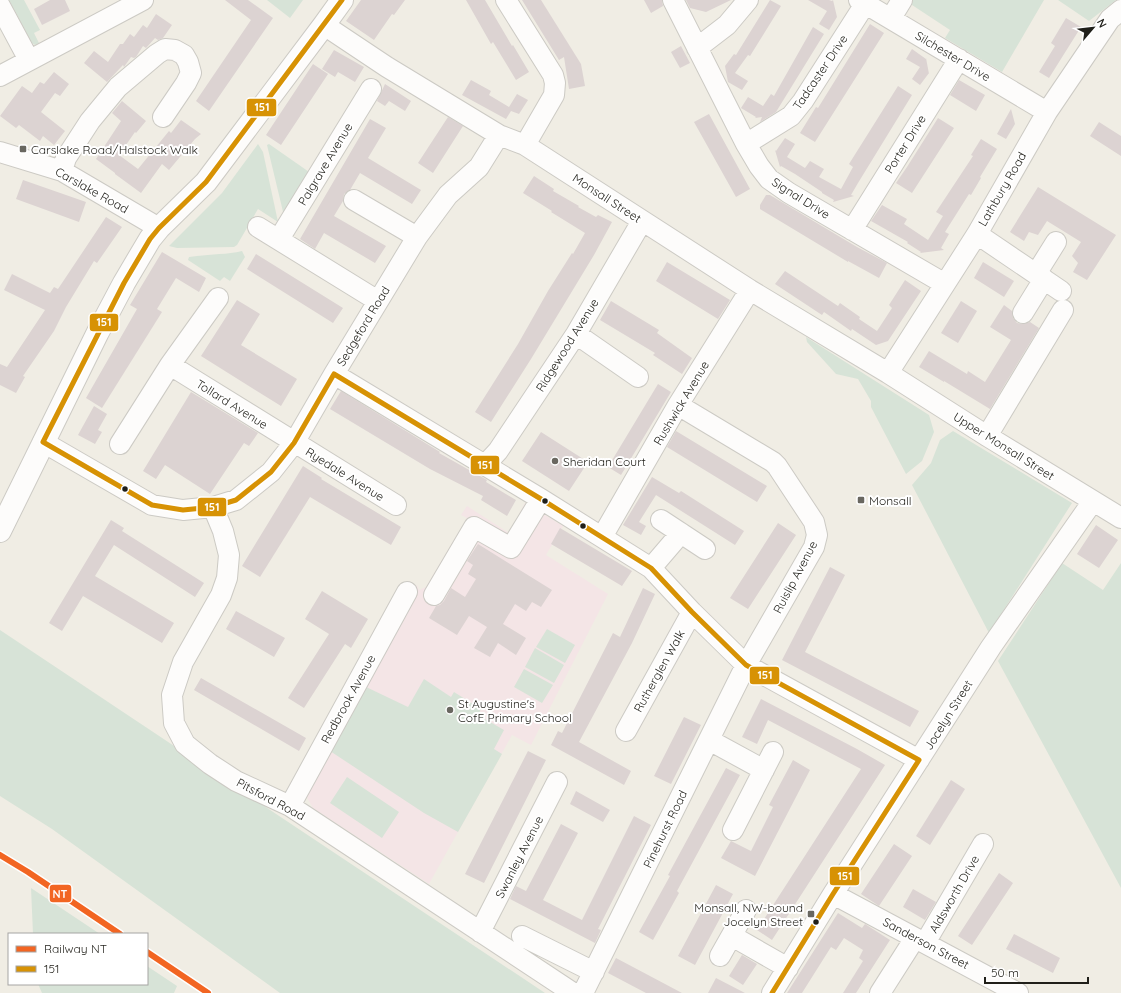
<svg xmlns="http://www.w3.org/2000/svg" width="1121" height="993" font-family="Quicksand,sans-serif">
<rect width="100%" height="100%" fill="#f0ede4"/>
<path fill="#f4e5e6" d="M525 503 563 526 546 555 608 594 531 745 512 735 429 884 313 808 306 796 417 585 419 590 426 587 467 518 461 515 467 506 509 533Z"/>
<path fill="#d7e3d7" d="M9 0H24L40 30 34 33 39 43 35 45 32 43Z
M267 0H303L290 18Z
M911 0H1044L1002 72 945 38 950 30 909 3Z
M1058 0H1116L1089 21Z
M258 144 263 152 278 222 258 209 237 245 234 247 177 248 169 246 222 193Z
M269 144 312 174 285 220 267 145Z
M242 251 245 257 230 281 224 277 220 281 188 260 189 257C207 254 225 255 242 251Z
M806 337 929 415 934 432 922 461 906 474 871 407V401L858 379 836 374 807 342Z
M953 431 1072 503 989 633 912 485 931 463 940 440Z
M1062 563 1103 590 1121 563V888L998 661Z
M547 629 575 645 565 663 536 647Z
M0 630 545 993H280L52 829 0 796Z
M535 648 564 665 554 683 525 667Z
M524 669 553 685 542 703 514 687Z
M424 679 451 697 454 692 481 709 478 715 504 730 494 749 502 754 458 832 424 813 330 751 364 686 408 707Z
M347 777 399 812 382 838 330 803Z
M31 888 100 934H33Z
M147 966 177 986 174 993H42L38 984H147Z"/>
<path fill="#dcd3d2" d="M50 0H65L70 11 42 25 34 9Z
M225 0H248L273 18 209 111 196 101 251 20Z
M361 0H405L394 15 392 14 374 40 346 21Z
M466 0H485L512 46 513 45 529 72 516 80 493 42 491 44Z
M522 0H541L581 64 585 86 569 89 564 57 559 60Z
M644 0H662L663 6 651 13Z
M686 0H731L706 12 690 8Z
M770 0 781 6 750 56 748 55 735 73 748 81 742 90 728 82 725 66 734 54 736 55Z
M808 0H829L832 1 833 0 837 17 829 30 819 24 827 11Z
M156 14 172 25 163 38 158 40 155 38 146 48 143 46 136 57 134 58 131 57 124 67 123 65 107 82 84 63 94 51 108 62 120 44H123L130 34 134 37 143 25 147 28Z
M1066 18 1081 27 1049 78 1039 72 1055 46 1051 43Z
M870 24 884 33 815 142 800 133 816 107 818 108Z
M813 27 824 34 776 112 760 122 762 117 755 118 756 117 741 108 748 97 763 106 771 94 774 96Z
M681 46 690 63 680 68 671 52Z
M912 49 926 59V58L929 74V73L920 85 912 79 920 67 906 59Z
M334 50 364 67 355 82 338 72 335 77 322 69Z
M313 64 328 74 281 145 266 135Z
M54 72 69 84 60 96 55 93 41 112 65 131 54 145 43 136 40 141 19 125 16 128 0 116 22 86 32 93 40 82 44 84Z
M471 80 491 91 489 95 509 107 517 94 528 100 519 114 511 111 506 119 462 95Z
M959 80 985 95 976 111 950 95Z
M385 84 411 101 405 111 389 101 385 106 377 101Z
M898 86 912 95 858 183 851 195 854 196 833 202 834 200 822 193V192L795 174 781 166 780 167 775 150 776 151 785 138 795 144 787 157 805 168 810 161 824 169 819 177 841 189 853 167 849 164Z
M122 101 146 121 136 133 135 132 119 155 138 169 169 131 171 133 181 120 201 134 195 139 169 170 162 164 141 193 115 174V173L96 159 121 121 112 113Z
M1011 109 1015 124 1006 139 997 134Z
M709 114 750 189 736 197 694 122Z
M448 117 463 126 433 173 418 163Z
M938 118 954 128 912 193 896 183 907 167Z
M370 119 386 128 368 158 421 190 412 204 360 173 350 190 344 194 343 201 334 216 386 246 375 263 324 233 315 249 300 239Z
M1099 122 1121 136V156L1090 136Z
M981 139 997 149 980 177 981 178 971 195 969 194 945 232 949 234 941 248 944 250 920 253 921 252 907 243 908 242 871 221 882 205 907 219 904 224 928 240 943 216 936 212 973 156 971 155Z
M534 176 554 189 553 191 579 206 578 207 596 217 598 215 612 222 594 255 531 359 491 422 475 412 518 344 548 291 572 253 573 254 585 233 551 212 552 211 523 193Z
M23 180 86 202 79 222 16 199Z
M1038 187 1116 235 1087 280 1073 272 1078 263 1072 256 1081 242 1060 229 1047 221 1038 235 1029 232 1024 241 1010 232Z
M766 195H770L857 247 887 263 879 278 848 261V262L760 209V205Z
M106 217 122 227 97 263 94 261 66 307 54 331 23 376 25 377 16 393 0 385V364L7 367 45 310 4 290 12 274 50 293 54 287 58 289Z
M162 252 206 278 199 292 176 278 157 309 162 312 102 408 86 398 137 309 130 305Z
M256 254 343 308 333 323 247 269Z
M667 262 730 300 718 319 656 281Z
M983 262 1014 281 1004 297 974 278Z
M785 271 838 306 840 303 860 317 859 319 877 331 892 308 889 305 905 280 921 291 888 341 876 345 852 329 851 331 824 312 822 315 775 284Z
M237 300 260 314 241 345 297 379 281 406 201 356Z
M611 301 659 330 657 333 692 358 682 374 653 355 655 353 600 320Z
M961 301 977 311 958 343 941 333Z
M1004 305 1012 311 1013 318 1017 323 1023 324 1030 322 1039 328 990 409 944 381V382L919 367 929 351 967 374 968 371 985 382 1011 340 990 327Z
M658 384 671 392 621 475 608 467Z
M341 391 440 452 439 453 487 480 486 482 516 500 507 516 481 500 483 496 430 469 330 409Z
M191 392 258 433 249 446 244 443 210 494 165 465 156 479 143 471Z
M94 406 107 414 98 430 102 432 95 444 78 435Z
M676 431 767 486 757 502 667 447Z
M541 432 588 462 569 491 522 461Z
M303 466 322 478 321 479 401 527 391 545 310 497 260 577 242 566Z
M652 477 679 493 681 491 744 531 735 545 656 495 639 522 646 526 641 535 623 525Z
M111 520 124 528 122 531 204 583 195 597 114 545 95 576 174 623 162 643 83 596 62 631 49 623Z
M778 523 796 535 748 609 730 598Z
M1096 525 1118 540 1099 568 1077 554Z
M560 528 632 571 622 586 551 544Z
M478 544 552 590 541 607 532 602 526 611 515 604 503 624 526 638 516 655 498 643 490 657 474 648 487 627 469 616 457 635 429 618 436 606 440 605 444 601 451 588 465 597 476 579 468 574 473 565 467 561Z
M830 567 845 575 805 652 919 711 910 727 782 660Z
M643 588 655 594 632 643 579 742 631 771 624 785 551 745 558 731 562 733 613 633 620 637Z
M322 591 368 619 351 648 345 644 304 708 288 698 329 634 305 619Z
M236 611 285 638 274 657 226 629Z
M201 678 306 738 299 751 194 690Z
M761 699 857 749 885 765 772 940 757 930 861 769 768 720 757 744 742 737Z
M684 717 701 725 671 784 654 776Z
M528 751 546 760 484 883 465 874Z
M793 760 810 770 755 876 721 858 731 841 751 851 773 807 769 805Z
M726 768 740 775 677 891 679 893 653 940 639 932 670 876 668 875Z
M951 780 965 789 930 845 916 836Z
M576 791 610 810 603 822 570 804Z
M634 816 651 825 598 929 601 930 595 943 510 899 516 886 526 891 561 824 578 833 543 900 582 920Z
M894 844 912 856 879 906 861 894Z
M999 873 1013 883 972 945 958 936Z
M716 885 733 894 695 965 678 956Z
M913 889 936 902 925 920 903 907Z
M838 913 862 928 865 924 890 940 856 993H843L863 961 859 958 863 950 844 938 836 950 831 947 802 993H787Z
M1014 934 1060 958 1053 973 1006 949Z
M742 955 757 964 743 985 729 976Z
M616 958 682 993H646L608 973Z
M716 978 745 993H708Z"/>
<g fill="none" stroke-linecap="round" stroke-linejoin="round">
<g stroke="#cccac4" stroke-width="22">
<path id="minor" d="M506 0 553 75 555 83 554 95 525 145
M673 0 746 144 759 166 769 179 789 193 945 284
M859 0 1047 112
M0 6 29 60
M891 18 902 0
M324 25 387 67 499 135 525 145 750 290 888 373 987 436 1121 518
M697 48 727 25 748 0
M0 76 143 0
M746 144 791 116 803 101 865 4
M0 152 62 171 159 228
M62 171 66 158 90 121 118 87 157 54 165 49 175 50 184 55 188 62 191 73 186 83 163 117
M354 200 417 237
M258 227 378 301
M852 230 959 59
M977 234 1061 291
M279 239 371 89
M1036 274 1056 242
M1023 313 1044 279
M576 334 638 377
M170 365 218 298
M888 373 977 234 1047 112 1110 19 1121 10
M334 374 541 499 651 568 692 612 746 665 919 760
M987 436 1063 310
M43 442 152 505 183 510 213 507 236 500 271 472 294 443 334 374 417 237 448 195 479 167 499 135
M120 444 170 365 396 505
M485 465 498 451 576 334 642 221
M213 507 223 531 229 555 227 578 221 595 183 662 172 695 174 723 185 744 210 764 236 781 290 806 573 993
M661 520 705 549
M602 537 678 405 750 290
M651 568 681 533
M434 595 474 527 511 548 541 499
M626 731 692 612
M709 740 764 770
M290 806 407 592
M733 830 773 752
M833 894 1018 993
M480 932 557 782
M522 936 594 972
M732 936 788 968
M925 943 983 844
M720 956 746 910
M583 993 746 665 814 547 817 535 814 522 777 466 773 462 678 405
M772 993 833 894 991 647 1093 501
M880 993 915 938"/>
</g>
<g stroke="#cccac4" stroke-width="24">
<path id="highway" d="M0 531 98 332 124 283 150 239 159 228 206 182 324 25 342 0"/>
</g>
<use href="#minor" stroke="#fdfcfb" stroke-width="20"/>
<use href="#highway" stroke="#fdfcfb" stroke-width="22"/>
<g stroke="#fff" stroke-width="8">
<path id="bus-1" d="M334 374 541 499 651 568 692 612 746 665 919 760
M43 442 124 283 150 239 159 228 206 182 342 0
M43 442 152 505 183 510 213 507 236 500 271 472 294 443 334 374
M772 993 833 894 919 760"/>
</g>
<use href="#bus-1" stroke="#d79204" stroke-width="5"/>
<g stroke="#fff" stroke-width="9">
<path id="rail-1" d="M0 855 28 872 120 934
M147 952 208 993"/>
</g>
<use href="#rail-1" stroke="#f26522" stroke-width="6"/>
</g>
<g fill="#696760" stroke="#fff" stroke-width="1.5">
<rect x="19" y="145" width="8" height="8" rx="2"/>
<circle cx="555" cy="461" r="4"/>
<rect x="857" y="496" width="8" height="8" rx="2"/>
<circle cx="450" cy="710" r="4"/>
<rect x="807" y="910" width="8" height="8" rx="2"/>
</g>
<g fill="#201f19" stroke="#fff" stroke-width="1.5">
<circle cx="125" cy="489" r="3.5"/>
<circle cx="545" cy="501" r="3.5"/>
<circle cx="583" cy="526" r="3.5"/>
<circle cx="816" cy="922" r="3.5"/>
</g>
<g text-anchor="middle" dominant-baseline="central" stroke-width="4" stroke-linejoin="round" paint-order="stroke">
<g font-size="12" fill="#201f19" stroke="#fff">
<text transform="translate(953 56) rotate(31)">Silchester Drive</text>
<text transform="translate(820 72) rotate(-56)">Tadcaster Drive</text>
<text transform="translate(905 144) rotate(-58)">Porter Drive</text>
<text transform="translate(325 164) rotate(-59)">Palgrave Avenue</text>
<text transform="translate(1002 189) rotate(-60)">Lathbury Road</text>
<text transform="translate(92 190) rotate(29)">Carslake Road</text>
<text transform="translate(607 198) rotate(33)">Monsall Street</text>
<text transform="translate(801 198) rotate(32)">Signal Drive</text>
<text transform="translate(363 326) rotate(-59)">Sedgeford Road</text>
<text transform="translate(567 345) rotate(-58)">Ridgewood Avenue</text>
<text transform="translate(681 403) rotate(-59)">Rushwick Avenue</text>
<text transform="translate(232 404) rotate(32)">Tollard Avenue</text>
<text transform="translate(1004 446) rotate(32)">Upper Monsall Street</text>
<text transform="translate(345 474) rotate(32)">Ryedale Avenue</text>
<text transform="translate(795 577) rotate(-62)">Ruislip Avenue</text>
<text transform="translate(659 671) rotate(-61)">Rutherglen Walk</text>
<text transform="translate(348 699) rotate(-61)">Redbrook Avenue</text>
<text transform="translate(948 715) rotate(-58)">Jocelyn Street</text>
<text transform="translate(271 799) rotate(28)">Pitsford Road</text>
<text transform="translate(665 829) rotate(-64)">Pinehurst Road</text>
<text transform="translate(519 857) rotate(-63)">Swanley Avenue</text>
<text transform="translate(954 894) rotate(-60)">Aldsworth Drive</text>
<text transform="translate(926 943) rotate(28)">Sanderson Street</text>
</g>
<g font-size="12" fill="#201f19" stroke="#fff" text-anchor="start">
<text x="31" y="149">Carslake Road/Halstock Walk</text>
<text x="563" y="461">Sheridan Court</text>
<text x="869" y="500">Monsall</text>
<text x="458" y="703">St Augustine's<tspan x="458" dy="14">CofE Primary School</tspan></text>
<text x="803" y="907" text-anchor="end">Monsall, NW-bound<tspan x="803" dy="14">Jocelyn Street</tspan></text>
</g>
</g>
<g stroke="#fff" stroke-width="1.5">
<rect x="246" y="98" width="31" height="19" rx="4" fill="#d79204"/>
<rect x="89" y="313" width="30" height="19" rx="4" fill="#d79204"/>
<rect x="470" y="455" width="30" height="20" rx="4" fill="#d79204"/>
<rect x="197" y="497" width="30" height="20" rx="4" fill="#d79204"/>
<rect x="749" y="666" width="31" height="19" rx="4" fill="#d79204"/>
<rect x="829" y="866" width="31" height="20" rx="4" fill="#d79204"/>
<rect x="49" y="884" width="23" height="19" rx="4" fill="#f26522"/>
</g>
<g font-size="11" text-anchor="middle" font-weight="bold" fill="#fff">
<text x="262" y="111">151</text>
<text x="104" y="326">151</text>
<text x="485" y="469">151</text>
<text x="212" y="511">151</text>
<text x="765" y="679">151</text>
<text x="845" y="880">151</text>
<text x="60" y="898">NT</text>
</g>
<rect x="8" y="933" width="140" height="52" fill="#ffffff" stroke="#a6a5a3"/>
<rect x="16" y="946" width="20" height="6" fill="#f26522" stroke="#a6a5a3"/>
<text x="44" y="953" font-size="12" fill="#201f19">Railway NT</text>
<rect x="16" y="966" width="20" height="6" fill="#d79204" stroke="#a6a5a3"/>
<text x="44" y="973" font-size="12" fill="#201f19">151</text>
<g transform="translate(1093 28) rotate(62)" stroke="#ffffff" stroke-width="3" paint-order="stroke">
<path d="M0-3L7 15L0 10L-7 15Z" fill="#201f19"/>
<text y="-6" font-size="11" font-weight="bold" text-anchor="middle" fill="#201f19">N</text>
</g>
<path d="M985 977v6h103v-6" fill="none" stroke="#201f19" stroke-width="2"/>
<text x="991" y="977" font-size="12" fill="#201f19" stroke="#ffffff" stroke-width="3" paint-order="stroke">50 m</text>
</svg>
